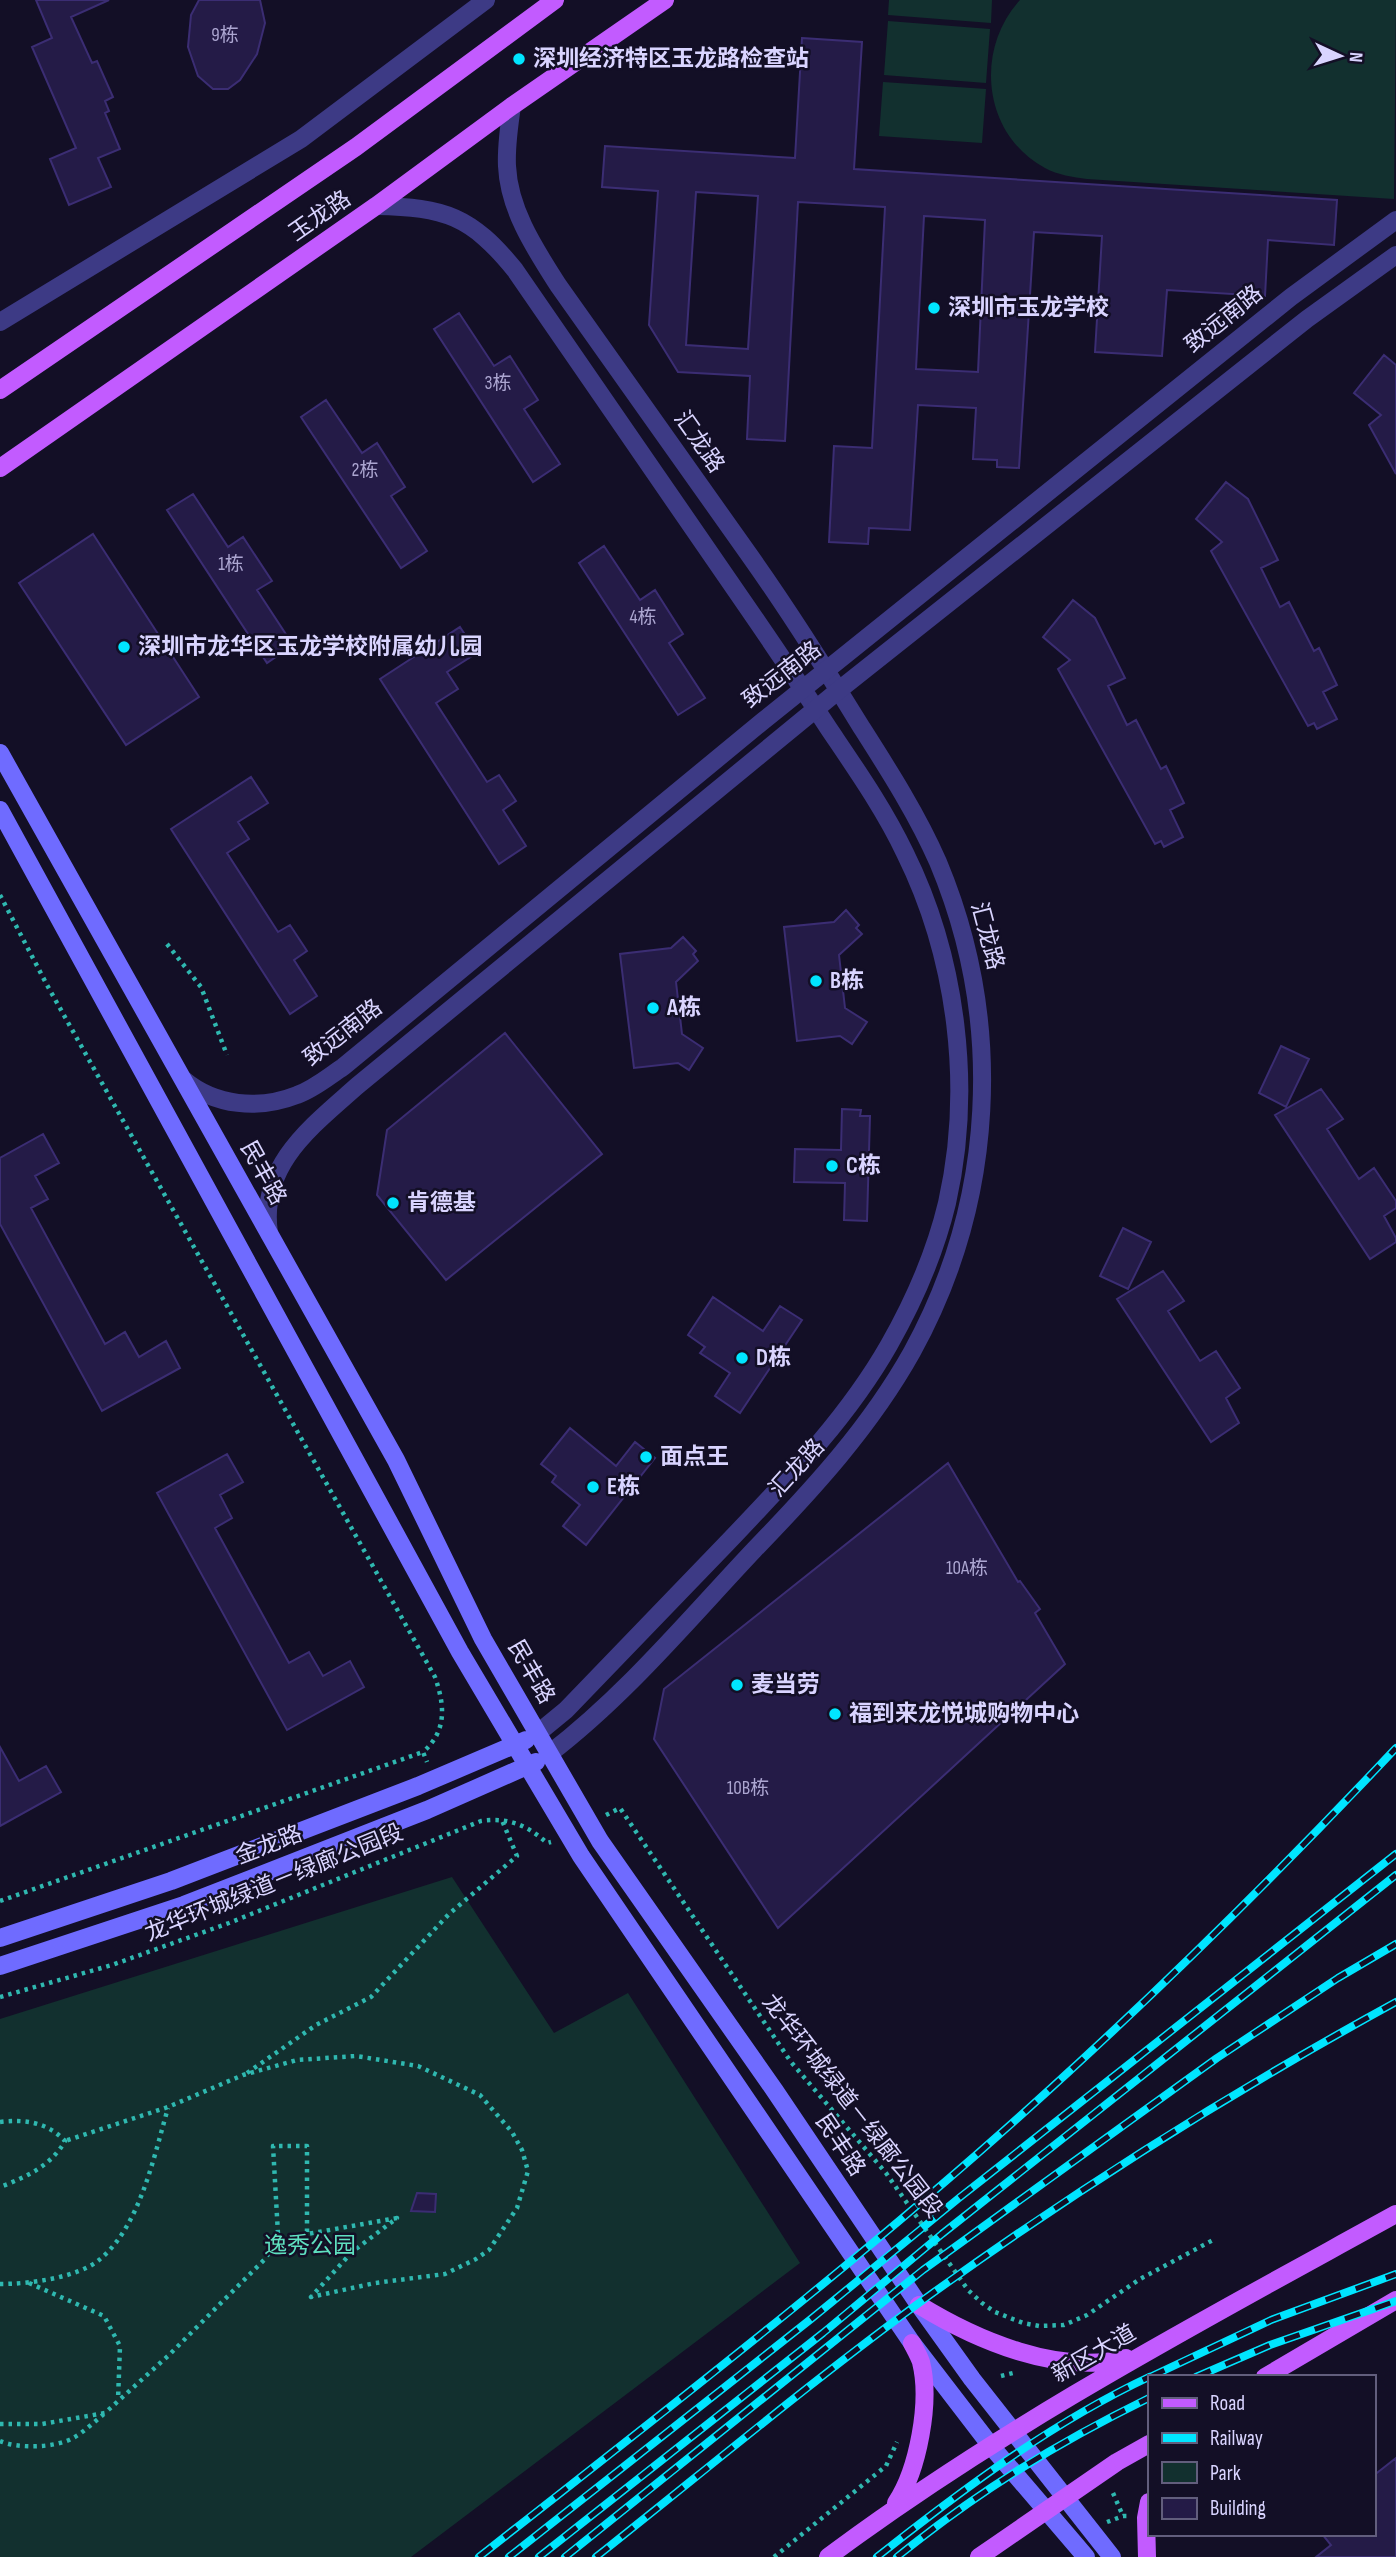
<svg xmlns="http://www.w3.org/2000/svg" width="1396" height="2557" font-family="'Sofia Sans Condensed','Noto Sans SC',sans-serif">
<rect width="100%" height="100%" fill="#130f26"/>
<path fill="#12302f" d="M889 0H992L991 23 888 15Z
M1020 0H1396L1394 199 1087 179C1073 177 1058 175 1045 168 983 135 974 50 1020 0Z
M888 21 990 29 986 83 884 75Z
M883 82 986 89 982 143 879 136Z
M452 1877 554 2033 628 1993 800 2263 411 2557H0V2019Z"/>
<path fill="#241b47" stroke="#3b2d73" stroke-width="2" fill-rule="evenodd" d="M36 0H109L71 17 92 63 97 61 113 97 105 101 109 111 105 113 120 149 98 158 111 187 69 205 50 159 76 148 32 47 52 38Z
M199 0H260L265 23 257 54 240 80 228 89H213L198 76 188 47 191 15Z
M802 38 862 42 854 169 1337 200 1334 245 1268 240 1265 296 1167 290 1162 356 1095 352 1102 236 1034 232 1019 468 997 467V460L973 459 976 408 918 405 910 530 869 528 868 544 829 542 834 446 872 448 885 207 798 202 785 441 747 439 750 376 678 372 649 325 658 191 602 187 605 146 795 158ZM696 192 758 196 748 349 686 345ZM924 216 985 220 978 372 916 369Z
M459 313 494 366 510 356 538 400 524 409 560 464 533 482 434 329Z
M1384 355 1396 365V474L1369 425 1381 415 1354 393Z
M326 400 362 453 377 443 405 487 391 496 427 551 401 568 301 417Z
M1226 482 1248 499 1278 560 1261 568 1280 607 1289 602 1314 651 1319 648 1337 685 1323 692 1337 719 1317 729 1314 723 1308 726 1211 551 1222 542 1196 519Z
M193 494 228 547 243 537 272 581 257 590 293 645 267 663 167 510Z
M93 534 199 697 126 745 19 583Z
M604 546 640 600 655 590 683 634 669 643 705 698 678 715 579 563Z
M1073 600 1095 618 1125 678 1108 686 1127 725 1136 720 1161 769 1166 766 1184 803 1170 810 1183 837 1164 847 1161 841 1155 844 1058 669 1070 660 1043 637Z
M460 627 477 653 447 672 458 689 436 703 487 782 499 775 516 801 503 810 526 846 499 864 380 679Z
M251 777 268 803 238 822 249 839 227 853 278 932 290 925 307 951 294 960 317 996 290 1014 171 829Z
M846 910 859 925 856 928 862 934 839 955 845 1008 867 1022 852 1044 840 1036 797 1041 784 927 834 922Z
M683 937 696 951 693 954 698 961 676 982 682 1034 703 1048 689 1070 678 1063 634 1068 620 954 671 948Z
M505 1033 602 1154 446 1280 377 1195 387 1130Z
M1281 1046 1309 1059 1286 1107 1259 1093Z
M1321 1089 1343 1119 1327 1129 1359 1179 1374 1168 1396 1201V1208L1384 1216 1396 1238V1242L1370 1259 1275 1115Z
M842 1109 861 1110 860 1116H870L867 1221 844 1220 845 1183 794 1182 795 1149 841 1150Z
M43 1134 59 1163 35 1176 48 1199 31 1208 105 1344 125 1332 139 1357 166 1341 180 1368 102 1411 0 1224V1158Z
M1123 1228 1151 1242 1128 1289 1100 1276Z
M1163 1271 1184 1301 1168 1311 1200 1361 1216 1351 1240 1388 1226 1398 1239 1423 1211 1442 1117 1299Z
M713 1297 763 1331 780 1306 802 1320 740 1413 715 1396 730 1373 700 1353 705 1347 688 1335Z
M570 1428 616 1466 635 1442 655 1458 586 1545 563 1526 580 1505 552 1482 556 1476 541 1464Z
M227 1454 243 1482 220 1495 232 1518 215 1528 289 1663 309 1652 323 1676 350 1661 364 1687 287 1730 157 1493Z
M948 1463 1018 1582 1020 1581 1040 1609 1035 1613 1065 1664 778 1928 654 1739 664 1689Z
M0 1747 19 1781 46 1766 61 1792 0 1826Z
M417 2193 436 2194 435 2212 411 2211Z
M1396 2458V2557H1316L1331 2545 1322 2534H1373V2476Z"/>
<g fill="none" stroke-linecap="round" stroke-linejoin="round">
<path stroke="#2fb8b0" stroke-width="4.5" stroke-dasharray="3.5 5" stroke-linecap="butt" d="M0 895 47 985 435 1677C445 1706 447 1731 423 1752L427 1762
M167 944 201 987 227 1055
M606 1815 620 1808 791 2062 886 2173 968 2290 982 2303 995 2312 1023 2323 1039 2326 1064 2325 1087 2315 1140 2279 1213 2240
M0 1901 423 1752
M0 1997 112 1965 229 1923 481 1821C508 1817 527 1825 547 1843L551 1842
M247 2073 316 2025 371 1997 449 1914 517 1856 501 1818
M0 2122C25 2119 47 2122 65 2141 51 2166 26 2177 0 2187
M29 2283 104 2316 120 2346 118 2400
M0 2284C28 2284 77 2278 99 2260 140 2227 154 2156 168 2108
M1001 2376 1017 2372
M0 2424H42L105 2413 169 2355 266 2258 278 2234 273 2146H307V2234L397 2218 352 2252 311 2297 375 2283 445 2274 476 2259 489 2250 517 2208 528 2171 522 2150 512 2132 480 2095 418 2066 356 2056 297 2060 243 2075 168 2107 65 2141
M0 2441C18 2449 55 2448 73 2438 84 2432 94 2422 104 2414
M1113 2493 1123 2516
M1107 2522 1123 2516H1129
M774 2557 886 2466 897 2442"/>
<path stroke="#3d3a85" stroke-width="18" d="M512 106C509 126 506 146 507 166 509 210 535 249 558 285 622 375 686 466 750 556 789 611 825 668 860 725 888 769 917 814 938 862 1005 1022 995 1201 912 1352 870 1427 813 1489 754 1550 688 1620 626 1695 549 1754
M376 206C445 207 471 216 515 270 591 380 667 491 743 601 772 643 801 686 829 729 856 769 884 809 905 853 957 958 973 1088 947 1203 935 1253 914 1301 889 1345 847 1419 785 1482 727 1543 673 1599 620 1654 566 1710L538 1733
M0 322 301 139 486 0"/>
<path stroke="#3d3a85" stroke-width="18" d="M184 1080C215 1106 259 1110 297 1095 314 1089 328 1077 343 1067L763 721 1291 297 1396 220
M269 1233C259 1165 311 1127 357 1086L839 690 1307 319 1396 255"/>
<path stroke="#6f6bff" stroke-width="18" d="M0 753 396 1460 483 1639 600 1841 775 2091 919 2305 972 2379 1112 2557
M0 810 460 1652 581 1856 912 2343 991 2446 1086 2557
M0 1938 171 1881 418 1786 526 1740
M0 1966 184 1905 427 1810 536 1762"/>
<path stroke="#c25bff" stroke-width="18" d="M0 390 356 147 555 0
M0 468 376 206 512 106 665 0
M919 2305C976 2340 1059 2376 1126 2358
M1265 2377 1396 2300
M896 2503C918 2470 931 2402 921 2362 919 2356 915 2349 912 2343
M828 2557C1006 2424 1202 2321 1396 2214
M979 2557 1117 2462 1149 2444
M1147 2557 1146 2518 1149 2502"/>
<g stroke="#00e5ff" stroke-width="8">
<path id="rail" d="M1150 2377 1271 2320 1396 2274
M1196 2377 1270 2345 1396 2301
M479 2557C672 2405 869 2254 1050 2089 1170 1980 1285 1866 1396 1748
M509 2557 811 2319 959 2198 1396 1854
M539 2557 823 2333 942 2234 1396 1875
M565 2557 923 2270 1217 2058 1338 1978 1396 1944
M596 2557C706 2470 815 2378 930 2295 1079 2188 1235 2090 1396 2002
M877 2557C962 2490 1051 2423 1149 2377
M897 2557C979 2491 1055 2444 1149 2398"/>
</g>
<use href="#rail" stroke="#130f26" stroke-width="5" stroke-dasharray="16" stroke-linecap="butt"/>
</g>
<g fill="#00e5ff" stroke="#130f26" stroke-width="2.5">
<circle cx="519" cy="59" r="7"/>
<circle cx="934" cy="308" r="7"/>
<circle cx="124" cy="647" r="7"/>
<circle cx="816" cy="981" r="7"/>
<circle cx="653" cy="1008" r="7"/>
<circle cx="832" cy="1166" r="7"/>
<circle cx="393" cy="1203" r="7"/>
<circle cx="742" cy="1358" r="7"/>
<circle cx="646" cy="1457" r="7"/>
<circle cx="593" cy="1487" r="7"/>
<circle cx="737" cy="1685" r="7"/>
<circle cx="835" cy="1714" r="7"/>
</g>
<g text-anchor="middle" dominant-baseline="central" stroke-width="5" stroke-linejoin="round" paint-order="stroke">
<g font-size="19" fill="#aca6d1">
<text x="225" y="35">9栋</text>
<text x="498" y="383">3栋</text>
<text x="365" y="470">2栋</text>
<text x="231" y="564">1栋</text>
<text x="643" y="617">4栋</text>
<text x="967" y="1568">10A栋</text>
<text x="748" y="1788">10B栋</text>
</g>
<g font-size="23" font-weight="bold" fill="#d9d4ff" stroke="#130f26" text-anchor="start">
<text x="533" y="59">深圳经济特区玉龙路检查站</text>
<text x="948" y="308">深圳市玉龙学校</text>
<text x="138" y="647">深圳市龙华区玉龙学校附属幼儿园</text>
<text x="830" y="981">B栋</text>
<text x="667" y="1008">A栋</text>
<text x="846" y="1166">C栋</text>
<text x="407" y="1203">肯德基</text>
<text x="756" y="1358">D栋</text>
<text x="660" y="1457">面点王</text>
<text x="607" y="1487">E栋</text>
<text x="751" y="1685">麦当劳</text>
<text x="849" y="1714">福到来龙悦城购物中心</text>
</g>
<g font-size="23" fill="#d9d4ff" stroke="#130f26">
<text transform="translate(320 216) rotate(-35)">玉龙路</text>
<text transform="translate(1224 319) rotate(-39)">致远南路</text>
<text transform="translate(699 442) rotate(55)">汇龙路</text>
<text transform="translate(782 675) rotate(-38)">致远南路</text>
<text transform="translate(987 936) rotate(75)">汇龙路</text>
<text transform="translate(343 1033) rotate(-38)">致远南路</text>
<text transform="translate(263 1173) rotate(61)">民丰路</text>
<text transform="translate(797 1468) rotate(-48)">汇龙路</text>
<text transform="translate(531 1672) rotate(60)">民丰路</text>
<text transform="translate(269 1845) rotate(-21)">金龙路</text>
<text transform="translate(274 1883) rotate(-22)">龙华环城绿道－绿廊公园段</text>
<text transform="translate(852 2106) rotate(52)">龙华环城绿道－绿廊公园段</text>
<text transform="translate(840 2145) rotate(56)">民丰路</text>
<text transform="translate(1094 2354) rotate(-30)">新区大道</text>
</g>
<g font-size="23" fill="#5fe0c0" stroke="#130f26">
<text x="310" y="2246">逸秀公园</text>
</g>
</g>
<rect x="1148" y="2375" width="228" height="161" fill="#130f26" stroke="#625e7d" stroke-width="2"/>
<rect x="1162" y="2398" width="35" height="10" fill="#c25bff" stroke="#625e7d" stroke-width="2"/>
<text x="1210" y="2410" font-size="21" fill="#d9d4ff">Road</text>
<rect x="1162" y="2433" width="35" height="10" fill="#00e5ff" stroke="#625e7d" stroke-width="2"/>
<text x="1210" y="2445" font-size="21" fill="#d9d4ff">Railway</text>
<rect x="1162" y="2462" width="35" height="21" fill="#12302f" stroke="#625e7d" stroke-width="2"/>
<text x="1210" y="2480" font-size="21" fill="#d9d4ff">Park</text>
<rect x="1162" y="2498" width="35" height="21" fill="#241b47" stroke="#625e7d" stroke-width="2"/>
<text x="1210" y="2515" font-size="21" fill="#d9d4ff">Building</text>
<g transform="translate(1340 56) rotate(94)" stroke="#130f26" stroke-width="5" paint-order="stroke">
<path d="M0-5L12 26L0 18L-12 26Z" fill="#d9d4ff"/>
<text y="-10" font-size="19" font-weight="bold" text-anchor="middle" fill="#d9d4ff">N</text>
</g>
</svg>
